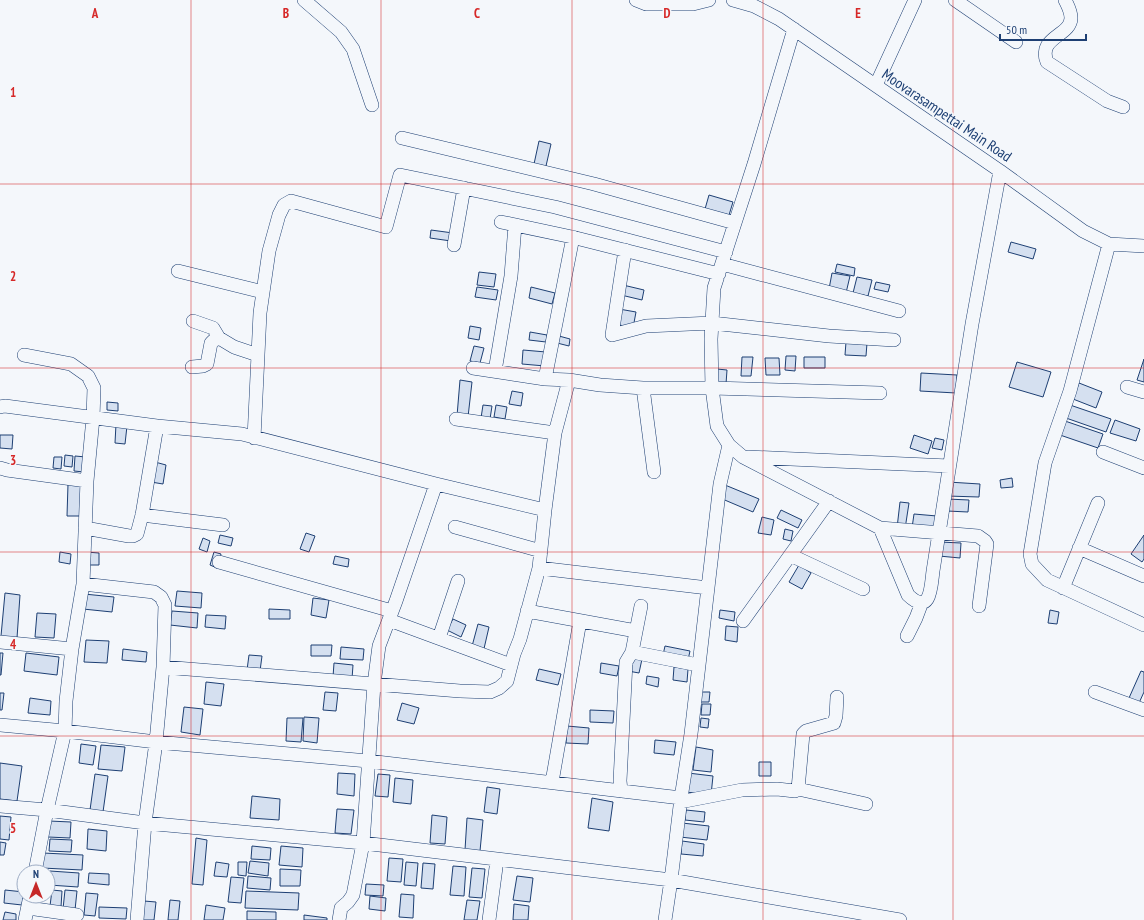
<svg xmlns="http://www.w3.org/2000/svg" width="1144" height="920" font-family="'PT Sans Narrow',sans-serif">
<rect width="100%" height="100%" fill="#f4f7fb"/>
<path fill="#d5e0f0" stroke="#1d3f73" d="M539 141 551 144 546 166 534 164Z
M709 195 733 202 729 215 705 209Z
M431 230 453 233 451 241 430 238Z
M1011 242 1036 249 1033 259 1008 252Z
M837 264 855 268 854 276 835 272Z
M479 272 496 274 494 287 477 285Z
M832 273 850 276 846 293 829 289Z
M857 277 872 280 868 296 853 293Z
M876 282 890 285 888 292 874 289Z
M623 285 644 290 642 300 621 295Z
M477 287 498 290 496 300 475 297Z
M531 287 555 293 552 304 529 298Z
M619 309 636 312 633 328 615 324Z
M470 326 481 328 479 340 468 338Z
M530 332 547 335 546 342 529 340Z
M559 336 570 339 569 346 557 343Z
M846 342 867 343 866 356 845 355Z
M474 346 484 348 480 363 470 361Z
M523 350 546 352 545 366 522 364Z
M786 356H796L795 371 785 370Z
M742 357H753L751 376H741Z
M804 357H825V368H804Z
M765 358H779L780 375H766Z
M1144 359V382L1137 380Z
M1017 362 1051 372 1043 397 1009 387Z
M717 369 727 370 726 384H716Z
M921 373 957 375 956 393 920 391Z
M460 380 472 382 468 417 457 416Z
M1079 383 1102 392 1096 408 1073 399Z
M512 391 523 393 521 406 509 404Z
M107 402 118 403V411L107 410Z
M483 405 492 406 490 419 481 418Z
M496 405 507 407 505 419 494 417Z
M1070 405 1111 419 1106 432 1066 418Z
M1115 420 1140 429 1136 441 1110 433Z
M1065 421 1103 434 1098 448 1060 435Z
M116 424 127 426 125 444 115 443Z
M0 435H13L12 449 0 448Z
M914 435 932 441 928 454 910 448Z
M935 438 944 440 942 450 932 448Z
M65 455 73 456 72 467 64 466Z
M75 456 86 457 84 472 74 471Z
M54 457H62L61 469 53 468Z
M155 462 166 465 163 484 151 482Z
M1012 478 1013 487 1001 488 1000 480Z
M948 482 980 484 979 497 947 496Z
M68 484H81L80 516H67Z
M725 485 759 499 753 512 720 498Z
M947 499 969 500 968 512 947 511Z
M900 502 909 503 905 529 897 528Z
M781 510 802 520 798 528 777 518Z
M914 514 937 516 936 531 912 528Z
M762 517 774 520 771 535 758 533Z
M785 529 793 531 791 541 783 539Z
M306 533 315 536 309 552 300 549Z
M220 535 233 538 231 546 218 543Z
M1144 535V559L1142 562 1131 554Z
M203 538 210 541 207 552 199 549Z
M940 542 961 543 960 558 939 556Z
M60 552 71 554 70 564 59 562Z
M86 552 99 553V565H86Z
M214 552 221 554 217 568 210 565Z
M335 556 349 559 348 567 333 564Z
M799 565 811 573 802 589 789 582Z
M177 591 202 593 201 608 175 606Z
M5 593 20 595 17 638 1 636Z
M84 594 114 597 112 612 83 609Z
M313 598 329 600 326 618 311 615Z
M269 609 290 610V619H269Z
M720 610 735 612 734 621 719 618Z
M1050 610 1059 612 1057 624 1048 623Z
M172 611 198 613 197 628 170 625Z
M37 613 56 614 54 638 35 637Z
M206 615 226 616 225 629 205 627Z
M453 619 466 625 461 637 447 630Z
M478 624 489 627 483 653 471 650Z
M726 626 738 627 737 642 725 640Z
M86 640 109 641 107 663 84 662Z
M311 645H332L331 656H311Z
M665 646 690 651 688 660 663 655Z
M341 647 364 649 363 660 340 659Z
M123 649 147 652 146 662 122 660Z
M0 653H3L1 675H0Z
M26 653 59 657 57 675 24 671Z
M249 655 262 656 260 671 247 670Z
M631 656 642 659 639 673 628 671Z
M334 663 353 665 352 679 333 677Z
M601 663 619 666 617 676 600 673Z
M674 667 688 669 687 682 673 680Z
M539 669 561 674 558 685 536 680Z
M1141 671 1144 672V692L1139 703 1129 698Z
M647 676 659 678 658 687 646 684Z
M206 682 224 684 221 706 204 704Z
M325 692 338 693 336 711 323 710Z
M701 692H710L709 702H701Z
M0 693H4L2 710H0Z
M30 698 51 701 50 715 28 713Z
M402 703 419 708 414 724 397 720Z
M702 704H711L710 715H701Z
M184 707 203 709 200 735 181 732Z
M590 710 614 711 613 723 590 722Z
M304 717 319 718 317 743 303 741Z
M287 718H303L301 742 286 741Z
M701 718 709 719 708 728 700 727Z
M567 726 589 728 588 744 566 743Z
M655 740 676 742 674 755 654 753Z
M81 744 96 746 93 765 79 763Z
M101 745 125 747 122 771 98 769Z
M696 747 713 750 711 772 693 770Z
M759 762H771V776H759Z
M0 763 22 766 17 801 0 799Z
M338 773 355 774 354 796 337 794Z
M688 773 713 776 711 795 686 792Z
M95 774 108 776 103 812 90 810Z
M378 774 390 775 388 797 375 796Z
M395 778 413 780 411 804 393 802Z
M487 787 500 789 497 814 484 812Z
M252 796 280 799 279 820 250 818Z
M592 798 613 802 609 831 588 828Z
M337 809 354 810 351 834 335 833Z
M686 810 705 812 704 822 685 820Z
M432 815 447 817 445 844 430 843Z
M0 816 11 817 9 840 0 839Z
M467 818 483 820 480 851 465 850Z
M49 821 71 822 70 838 48 837Z
M682 823 709 826 707 840 680 837Z
M88 829 107 831 106 851 87 849Z
M196 838 207 840 203 885 192 884Z
M50 839 72 840 71 852 49 851Z
M682 841 704 844 703 856 681 854Z
M0 842 6 843 4 855H0Z
M252 846 271 848 270 860 251 859Z
M281 846 303 848 302 867 279 865Z
M43 853 83 855 82 870 42 868Z
M389 858 403 859 401 882 387 881Z
M250 861 269 863 268 876 248 873Z
M216 862 229 864 227 877 214 876Z
M238 862H247L246 876 238 875Z
M406 862 418 863 416 886 404 885Z
M423 863 435 864 433 889 421 888Z
M453 866 466 867 464 896 450 895Z
M472 868 485 869 482 898 469 897Z
M280 869 301 870 300 886H280Z
M50 871 79 873 78 887 49 885Z
M89 873 109 874V885L88 883Z
M248 876 271 878 270 890 247 888Z
M517 876 533 878 530 902 513 900Z
M231 877 244 878 241 903 228 902Z
M366 884 384 885 383 896 365 895Z
M5 890 24 892 22 905 4 903Z
M52 890 62 891 61 907 50 906Z
M65 890 77 891 75 910 63 909Z
M246 891 299 893 298 910 245 908Z
M86 893 98 894 95 916 84 915Z
M401 894 414 895 413 918 399 917Z
M370 896 386 898 385 911 369 909Z
M170 900 180 901 178 920H168Z
M467 900 480 901 477 920H464Z
M144 901 156 902 154 920H142Z
M514 904 529 906 528 920H513Z
M206 905 225 908 223 920H204Z
M99 907 127 908 126 919 99 918Z
M247 911 276 912V920H247Z
M5 912 16 914V920H3Z
M304 915 327 918V920H304Z"/>
<g fill="none" stroke-linecap="round" stroke-linejoin="round">
<g stroke="#1d3f73" stroke-width="14">
<path id="minor" d="M304 0 341 32 353 49 372 105
M636 0 646 4H693L709 0
M733 0 754 6 779 19 1000 171 1083 231 1109 244 1144 246
M955 0 1016 42
M1065 0C1068 6 1071 11 1071 18 1071 36 1037 37 1047 62L1107 101 1123 107
M794 29 754 164 714 288 711 339 712 388 717 426 729 445 743 457 880 528 908 595C931 617 931 586 933 571L972 324 1000 171
M876 85 915 0
M402 138 594 184 735 223
M501 222 572 237 719 274
M1109 244 1070 391 1045 463 1030 554 1032 564 1047 580 1144 625
M454 245 464 188
M625 250 612 335 646 326 712 323 829 336 894 340
M722 264 899 311
M178 271 263 292
M193 321 213 328 219 338 234 347 258 355
M24 355 71 364 88 376 94 388 93 418 87 481 83 584 72 649
M192 367 203 366 207 364 211 343 213 341 219 338
M473 368 545 379 569 380 600 385 643 388H712L880 393
M495 371 511 276 515 225
M545 379 573 237
M1127 387 1144 392
M643 388 654 472
M0 407 5 406 157 426 242 434 436 484 545 510
M456 419 555 433
M254 438 260 313 269 251 279 215 284 205 291 201 386 227 400 175 555 207 726 252
M1103 452 1144 468
M748 457 949 466
M0 468 7 470 87 481
M142 515 223 525
M455 527 541 551
M85 528 129 536H133L137 534 142 515 157 426
M880 528 978 536 985 541 987 544 979 606
M1079 548 1144 576
M790 555 863 589
M219 562 392 611
M539 568 708 588
M83 584 154 592 161 597 165 605 163 667 156 742 145 823 137 920
M1063 588 1098 503
M527 611 636 631
M389 620 511 665
M743 621 829 501
M907 636 916 618 922 602
M439 638 458 581
M0 642 72 649 66 701 65 731 47 810 35 872
M632 652 641 606
M163 667 460 691 490 692 499 688 507 681 514 654 520 639 539 568 545 510 555 433 569 380
M1095 692 1144 710
M0 725 65 731 156 742 368 761 681 798
M552 782 580 621
M798 789 866 804
M621 791 620 781 626 662 632 652 698 665
M680 802 742 790 777 789 795 791 798 789 803 734 806 731 834 723 836 716 837 697
M0 806 47 810 145 823 363 843 671 880 900 920
M28 908 77 915
M25 920 30 896
M339 920 341 908 348 902 353 895 363 843 374 684 379 646 396 601 436 484
M489 920 497 860
M665 920 671 880 681 798 691 734 720 484 729 445"/>
</g>
<use href="#minor" stroke="#f4f7fb" stroke-width="13"/>
</g>
<path fill="none" stroke="#d62828" stroke-width="1" stroke-opacity="0.55" d="M191 0V920M381 0V920M572 0V920M763 0V920M953 0V920M0 184H1144M0 368H1144M0 552H1144M0 736H1144"/>
<g text-anchor="middle" dominant-baseline="central" stroke-width="3" stroke-linejoin="round" paint-order="stroke">
<g font-size="15" fill="#1d3f73" stroke="#f4f7fb">
<text transform="translate(947 115) rotate(34)">Moovarasampettai Main Road</text>
</g>
</g>
<g font-size="13" text-anchor="middle" font-weight="bold" fill="#d62828" stroke="#f4f7fb" stroke-width="3" stroke-linejoin="round" paint-order="stroke">
<text x="95" y="18">A</text>
<text x="286" y="18">B</text>
<text x="477" y="18">C</text>
<text x="667" y="18">D</text>
<text x="858" y="18">E</text>
<text x="13" y="97">1</text>
<text x="13" y="281">2</text>
<text x="13" y="465">3</text>
<text x="13" y="649">4</text>
<text x="13" y="833">5</text>
</g>
<g transform="translate(36 884)"><circle r="19" fill="#f4f7fb" stroke="#9eadc5"/>
<path d="M0-3L7 15L0 10L-7 15Z" fill="#c62828"/>
<text y="-6" font-size="11" font-weight="bold" text-anchor="middle" fill="#1d3f73">N</text>
</g>
<path d="M1000 34v6h86v-6" fill="none" stroke="#1d3f73" stroke-width="2"/>
<text x="1006" y="34" font-size="12" fill="#1d3f73" stroke="#f4f7fb" stroke-width="3" paint-order="stroke">50 m</text>
</svg>
